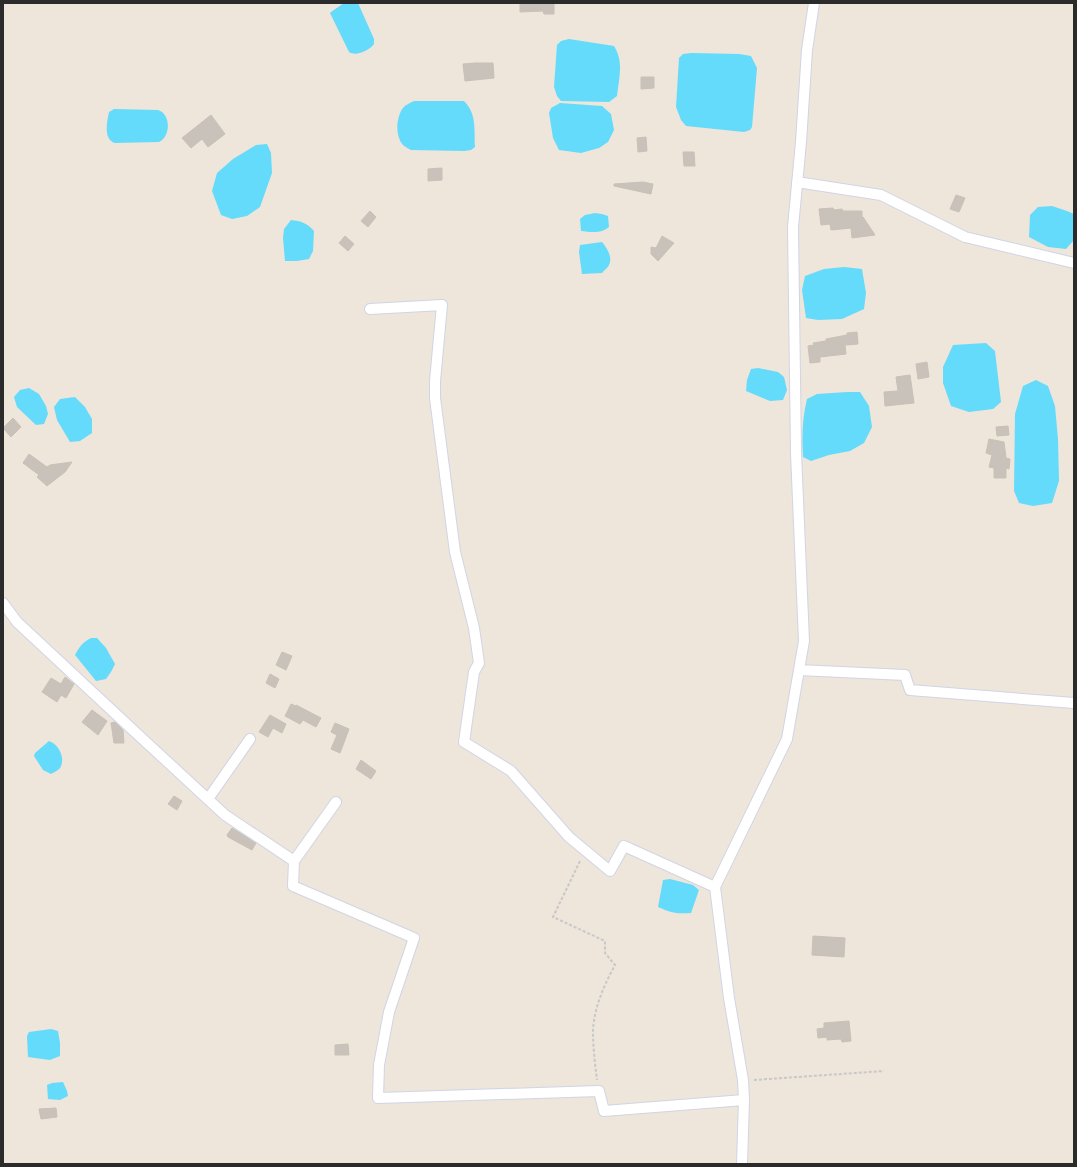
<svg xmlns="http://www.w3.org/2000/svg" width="1077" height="1167" font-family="'Exo 2',sans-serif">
<rect width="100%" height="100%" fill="#eee5db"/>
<path fill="#64dbfa" d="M344 3H358L374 39V44C370 50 356 57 349 52L330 13 331 12Z
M569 39 614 46C624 62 619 78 617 96L609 102 561 101 557 96 554 87 557 45 561 41Z
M691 53 739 54 751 56 757 68 752 127 750 130 744 132 686 126 681 120 676 107 679 58 683 54Z
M414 101H464C477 114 474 130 475 147L471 150 464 151 411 150C408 148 405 147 403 145 395 136 396 117 403 108 405 105 410 103 414 101Z
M560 103 602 106 611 114 614 130 608 142 599 148 581 153 559 150 553 138 549 113 551 108Z
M114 109 158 110C171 114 171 136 159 142L115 143C103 139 107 122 109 112Z
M267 144 271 153 272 173 260 207 247 216 232 219 221 215 212 191 217 173 233 159 256 145Z
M1052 206 1067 211 1074 214V240L1066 249 1048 247 1029 237 1030 215 1038 207Z
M595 213 602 214 608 216 609 227C601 234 591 232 581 231L580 219 585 215Z
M291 220C301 221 307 223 314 231L313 251 309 259 297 261H285L283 238 284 229Z
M602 242C607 248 613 257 609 265 608 268 604 270 602 273L582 274 579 252 580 245Z
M844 267 862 269 866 293 864 309 842 319 818 320 806 318 802 290 805 276 824 269Z
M986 343 995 351 1001 402 993 409 969 412 951 406 943 383V367L953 345Z
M758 368 778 372 784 377 787 390 783 400 770 401 746 391 747 380 751 369Z
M1036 380 1048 386 1055 406 1058 439 1059 481 1052 503 1033 506 1019 503 1014 491 1015 414 1023 386Z
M29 388 39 394 46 406 48 414 44 424 36 425 17 407 14 397 20 390Z
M847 392H860L869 406 872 427 864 443 850 451 829 455 811 461 803 457C802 437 802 419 807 399L817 394Z
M75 397 85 407 92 419V433L80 441 70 442 57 420 54 407 60 399Z
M91 638H97L106 648 115 664 111 672 106 679 96 681 75 655C79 647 83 642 91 638Z
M49 741C58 744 65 756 61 766 60 770 54 772 51 774L43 770 34 756 35 753Z
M670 879 693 885 699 890 691 913C677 914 671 913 658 907L663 880Z
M51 1029 58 1031 60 1043V1056L50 1060 28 1057 27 1036 29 1032Z
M63 1082 67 1091 68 1096 60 1100 48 1099 47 1085 52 1083Z"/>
<path fill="#c9c2bb" stroke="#cac1b5" d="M520 3H554V14H544L543 11 520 12Z
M475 63H493L494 78 465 81 463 64Z
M641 77H654V88L641 89Z
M211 115 225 134 208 147 202 139 191 148 182 138Z
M646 137 647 151 638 152 637 138Z
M683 152H694L695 166H684Z
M442 168V180L428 181V169Z
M643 182 653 184 651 194 614 186V184Z
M956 195 965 198 959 212 950 209Z
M833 208 834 210 842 209 843 211H862V217H863L875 235 852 238 851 228 831 230 830 224 821 225 819 209Z
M370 211 376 217 368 227 361 221Z
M345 236 354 244 348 251 339 243Z
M662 236 674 243 658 261 651 254V247L656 248Z
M857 332 858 344 845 345 846 354 820 357V362L810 363 808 346 814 345 813 343 826 341V339L847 335V333Z
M927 362 929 377 918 379 916 364Z
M910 375 914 403 885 406 884 392 898 391 896 377Z
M13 418 21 427 11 437 3 428Z
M1008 426 1009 435 997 436 996 427Z
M989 439 1004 442 1006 458 1010 459 1009 469 1006 468V478H994V468L989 467 992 455 986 453Z
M29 454 47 467 50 465 72 462 65 472 47 486 37 477 39 475 23 463Z
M282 652 292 656 286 670 276 665Z
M270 674 279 679 275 688 266 683Z
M65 677 74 684 66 698 61 695 57 702 42 692 51 678 61 684Z
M291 704 296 706V705L321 718 316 727 303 720 300 724 285 716Z
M92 710 107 721 98 735 82 722Z
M270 715 286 724 282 733 273 728 268 737 259 732Z
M115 722 123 730 124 743H114L111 723Z
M335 723 349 729 340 753 331 749 337 735 331 732Z
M361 760 376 771 371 779 356 769Z
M174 796 182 801 177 810 168 804Z
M232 828 256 843 252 850 228 837 227 835Z
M813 936 845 938 844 957 812 955Z
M849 1021 851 1041 842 1042 841 1039 827 1040V1037L818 1038 817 1029 824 1028V1023Z
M348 1044 349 1055H335V1045Z
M56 1108 57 1117 41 1119 39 1109Z"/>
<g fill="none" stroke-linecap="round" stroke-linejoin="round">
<g stroke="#d0d5e5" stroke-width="12">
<path id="minor" d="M797 182 881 195 965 237 1074 263
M370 309 442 305 435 381V398L455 552 474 628 479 663 474 672 464 742 511 771 569 837 610 871 624 846 715 887
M3 603 17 622 134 731 225 815 294 861 293 886 414 938 389 1012 379 1065 378 1098 599 1091 604 1111 744 1100
M799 670 905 675 910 690 1074 703
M208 799 250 739
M294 861 336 802
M742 1164 744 1100 743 1080 729 998 715 887 787 739 804 641 796 453 793 227 801 142 807 50 814 3"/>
</g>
<path stroke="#c8c8c8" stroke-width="2" stroke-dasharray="3 2" stroke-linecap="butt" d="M580 861 553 917 605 941V953L615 965C604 985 594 1008 593 1031 593 1047 595 1064 597 1080
M754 1080 884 1071"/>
<use href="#minor" stroke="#fff" stroke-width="10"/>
</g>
<rect width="1077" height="1167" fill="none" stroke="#2b2b2b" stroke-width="8"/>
</svg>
